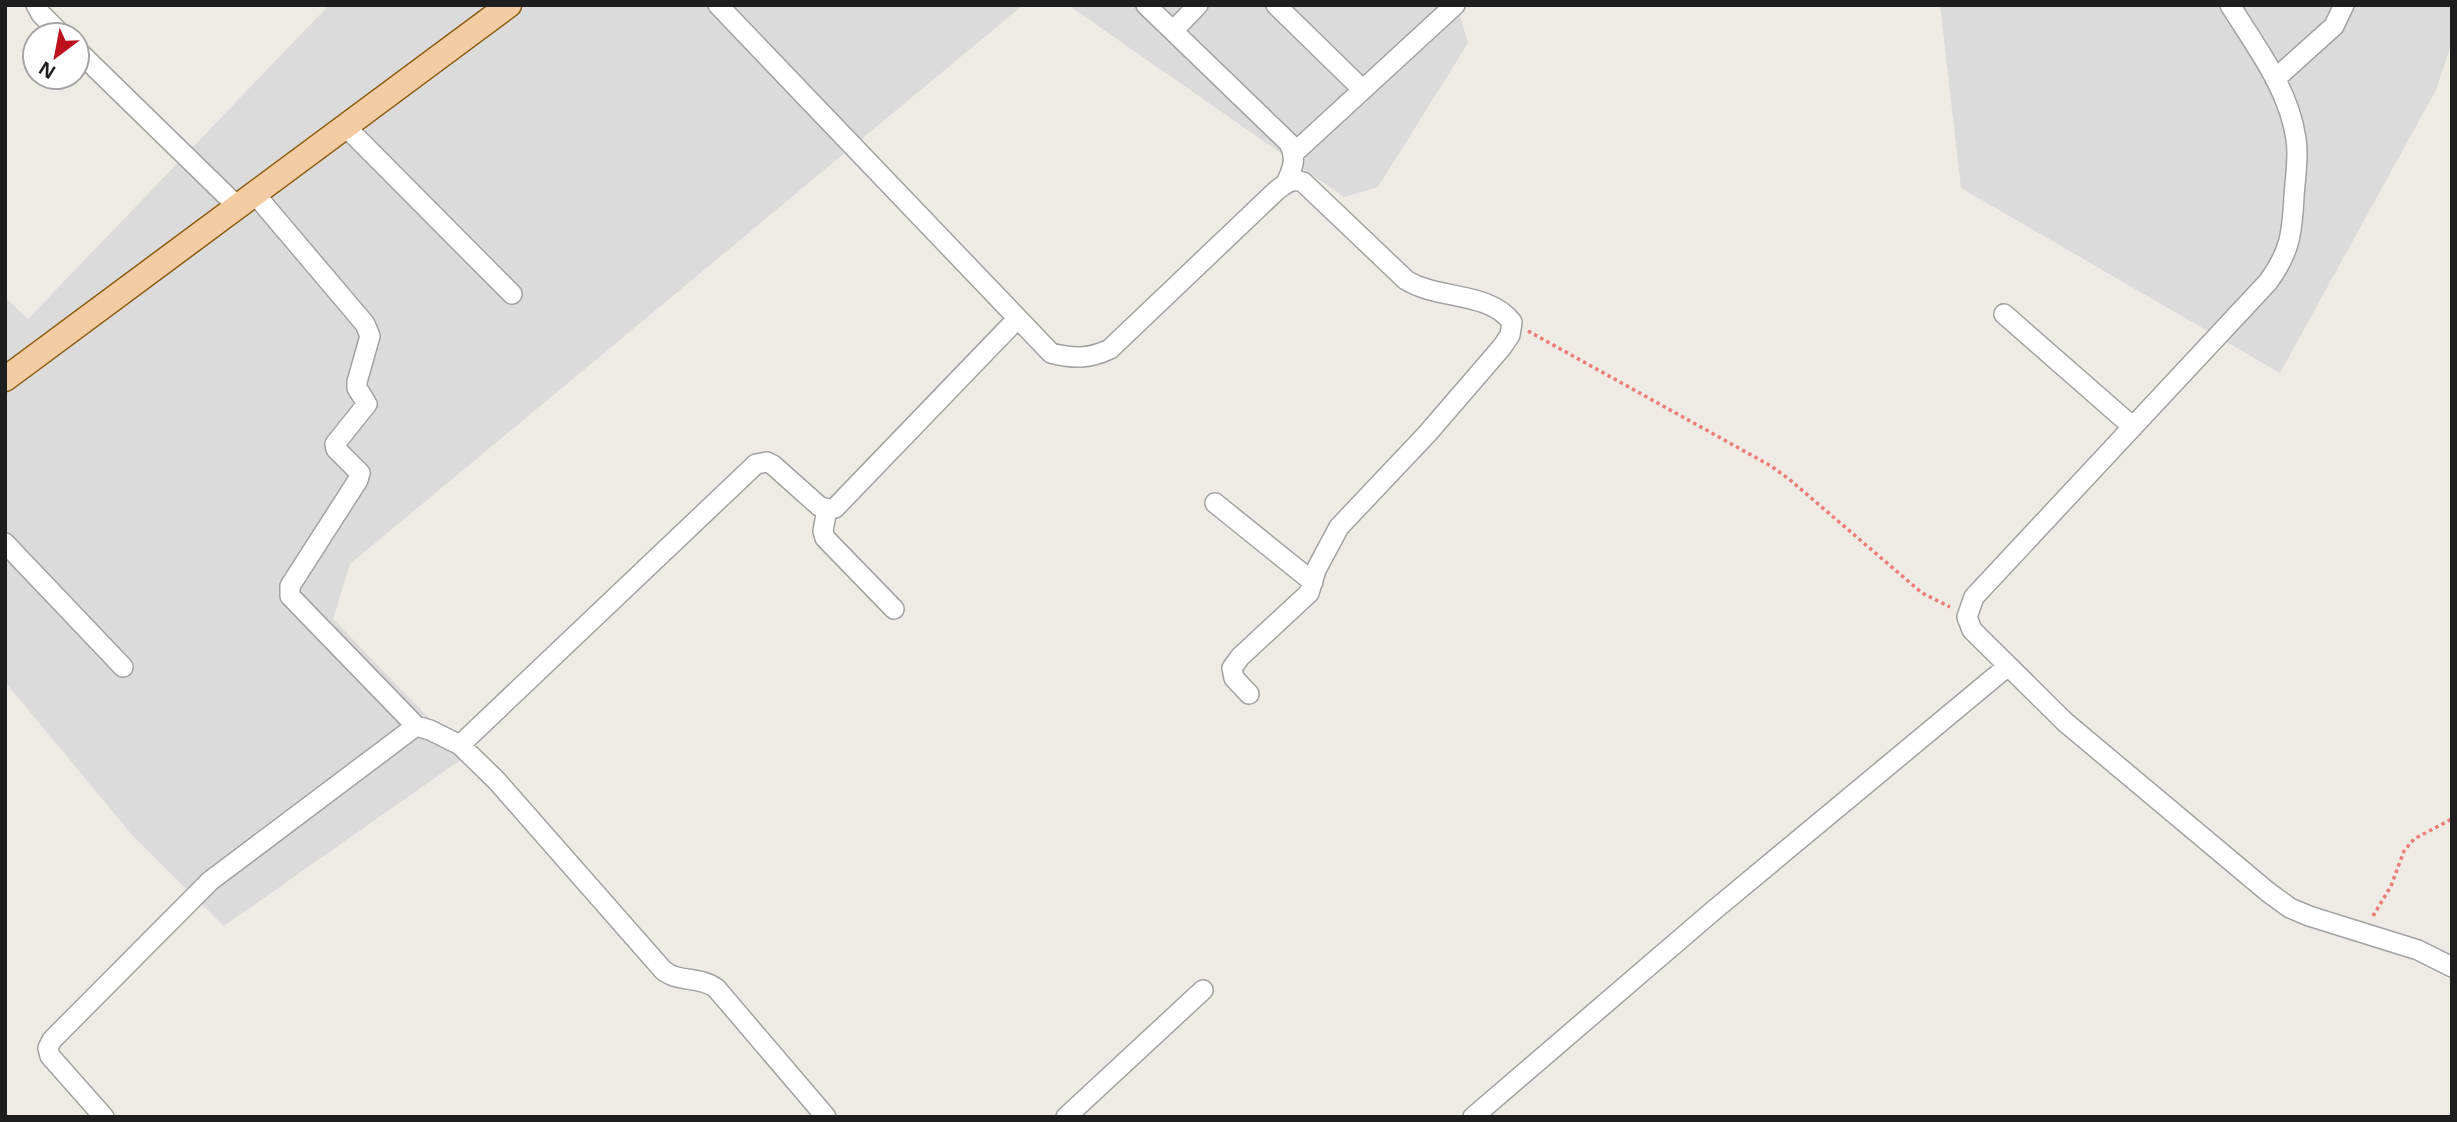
<svg xmlns="http://www.w3.org/2000/svg" width="2457" height="1122" font-family="'Open Sans',sans-serif">
<rect width="100%" height="100%" fill="#eeebe5"/>
<path fill="#dcdbdb" d="M329 5H1023L350 564 333 619 466 756 224 926 132 835 5 682V297L28 319Z
M1068 5H1457L1468 43 1378 187 1344 197Z
M1940 5H2452V42L2436 90 2280 373 1961 188Z"/>
<g fill="none" stroke-linecap="round" stroke-linejoin="round">
<g stroke="#a2a2a2" stroke-width="22">
<path id="minor" d="M36 5 41 14 62 35
M718 5 1051 353C1074 359 1089 359 1110 349L1276 191C1285 184 1291 178 1303 182L1406 280C1438 300 1488 291 1512 322L1510 335 1502 347 1427 434 1339 527 1316 570 1309 593 1240 657 1232 668 1234 678 1249 694
M1146 5 1289 143C1297 158 1293 168 1286 183
M1276 5 1362 89
M2230 5C2256 47 2289 89 2296 139 2299 157 2295 179 2294 197 2292 234 2290 252 2268 282L1974 597 1967 617 1972 630 2065 722 2268 892 2290 908 2309 916 2418 950 2452 967
M1173 31 1198 5
M77 50 237 206
M2275 79 2334 26 2344 5
M345 126 512 294
M1294 153 1455 5
M254 193 365 324 370 336 357 382V388L367 404 335 444 336 449 360 473 358 480 290 586V596L416 726
M2004 314 2133 427
M1215 503 1313 582
M827 509 823 531 825 538 894 609
M5 543 123 667
M460 745 756 464 767 462 773 465 819 506 827 509 835 508 1017 319
M104 1117 50 1056 48 1048 52 1040 210 881 416 726 430 730 460 745 496 780 663 970C678 983 700 976 716 988L826 1117
M1066 1117 1203 990
M1473 1117 1713 911 2008 666"/>
</g>
<g stroke="#8c590c" stroke-width="27">
<path id="major" d="M5 379 509 5"/>
</g>
<path stroke="#ee7b76" stroke-width="3.5" stroke-dasharray="3.5 3.5" stroke-linecap="butt" d="M1528 331 1771 466 1789 479 1922 593 1950 607
M2373 916 2391 886 2404 851 2414 839 2452 819"/>
<use href="#minor" stroke="#fff" stroke-width="19"/>
<use href="#major" stroke="#f4cca4" stroke-width="24"/>
</g>
<rect width="2457" height="1122" fill="none" stroke="#1e1e1e" stroke-width="14"/>
<g transform="translate(56 56) rotate(212)"><circle r="33" fill="#ffffff" stroke="#a5a5a5" stroke-width="2"/>
<path d="M0-5L12 26L0 18L-12 26Z" fill="#bc101c"/>
<text y="-10" font-size="19" font-weight="bold" text-anchor="middle" fill="#1e1e1e">N</text>
</g>
</svg>
